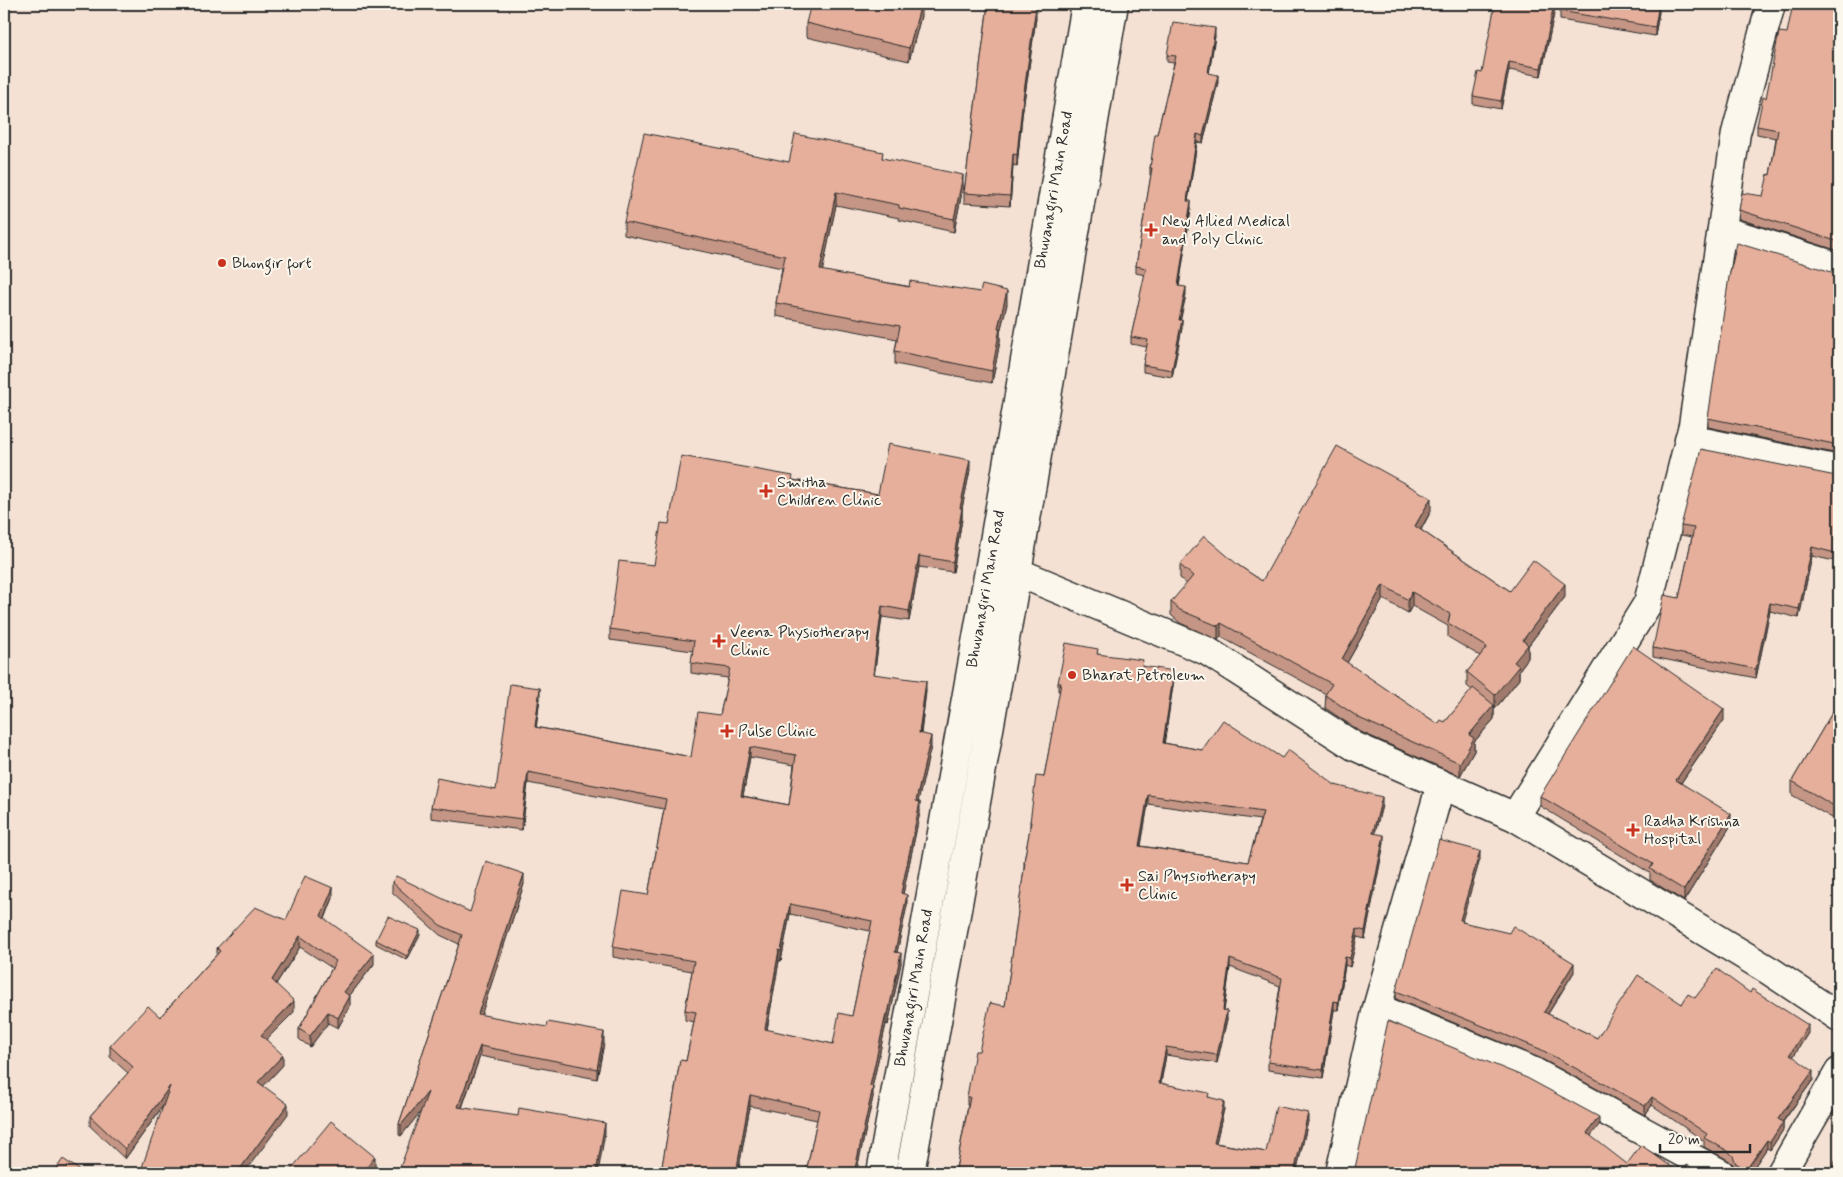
<svg xmlns="http://www.w3.org/2000/svg" width="1843" height="1177" font-family="Mynerve,sans-serif">
<rect width="100%" height="100%" fill="#f4e1d4"/>
<filter id="ink" filterUnits="userSpaceOnUse"><feTurbulence type="fractalNoise" baseFrequency=".02" numOctaves="2"/><feDisplacementMap in="SourceGraphic" scale="10" xChannelSelector="R" yChannelSelector="G"/><feConvolveMatrix kernelMatrix="1 2 1 2 8 2 1 2 1" color-interpolation-filters="sRGB"/></filter>
<g filter="url(#ink)">
<g fill="none" stroke-linecap="round" stroke-linejoin="round">
<g stroke="#2b2b2b" stroke-width="31">
<path id="street" d="M1722 230 1839 267
M1689 439 1839 470
M1017 572 1207 651 1354 746 1515 817 1770 971 1839 1017
M1515 817 1648 603 1693 425 1736 133 1771 4
M1377 1008 1534 1072 1720 1173
M1340 1173 1377 1008 1441 784
M1781 1173 1839 1072"/>
</g>
<g stroke="#2b2b2b" stroke-width="31">
<path id="primary" d="M881 1173 990 565 1086 4
M910 1173 1017 572 1114 4"/>
</g>
<use href="#street" stroke="#fbf7ec" stroke-width="28"/>
<use href="#primary" stroke="#fbf7ec" stroke-width="28"/>
</g>
<path fill="#c59685" stroke="#2b2b2b" fill-rule="evenodd" d="M988 4H1020V5L1036 18 1022 116 1017 166 1013 165 1010 206 964 203V193Z
M1556 4 1541 76 1509 70 1501 109 1473 104V96L1482 73Z
M1839 4V251L1739 219V210L1763 196 1770 175 1776 138 1757 134V126L1787 33Z
M1560 11 1659 12 1655 36 1560 20Z
M921 16 909 61 806 37V23Z
M1215 36 1209 73 1218 82 1203 143 1197 142 1188 201 1191 208 1179 286 1186 295 1180 320 1182 328 1172 377 1143 372V365L1147 347 1131 344V337L1145 275 1136 273V266L1151 175H1150V168L1157 134 1174 63 1167 62V55Z
M883 158 963 187 954 232 899 220V218L836 205 822 271 1007 304 1000 332V341L992 383 895 364V351L897 339 776 316V303L782 268 624 235V222L789 162Z
M1835 273 1834 453 1708 427V418Z
M970 470 962 508V519L953 572 919 567 909 621 882 617 874 674 926 691 921 734 931 746 918 801 920 812 903 894 907 905 897 952 901 963 888 1025 886 1024 872 1087 873 1097 856 1173H806L817 1120 750 1106 738 1173H661L680 1060 686 1061 694 1022 685 1020V1010L692 971 613 957V947L648 895 664 809 528 783 522 830 431 818V807L496 790 540 698 536 727 691 757 720 715 728 678 691 673V663L693 651 610 640V629L654 565 669 524 793 480 878 494ZM750 757 794 765 789 805 743 796ZM790 914 870 931 852 1016 833 1044 767 1030 779 961H781Z
M1836 476H1839V562L1812 556 1799 618 1770 611 1756 678 1653 657V648L1679 598 1692 537 1681 535V526Z
M1431 511 1421 530 1510 591 1565 597 1528 646V658L1519 670V679L1495 709 1494 708V719L1474 742V751L1460 776 1361 732 1325 708 1326 694 1221 637 1218 640 1180 623 1171 615V602L1187 584 1180 578V565H1238L1262 581ZM1383 599 1408 613 1412 606 1448 626V637L1480 656 1467 672V686L1472 690 1445 722 1438 724 1347 663Z
M1098 654 1143 666 1174 679 1164 743 1202 750 1282 758 1335 785 1382 805 1375 833 1384 843 1365 939 1357 937 1350 967 1345 965 1338 1010H1334L1323 1078 1268 1070V1062L1280 986 1230 967 1224 1010 1227 1019 1217 1063 1166 1055 1161 1083 1209 1097 1224 1109 1216 1143 1266 1152 1308 1121 1296 1173H956V1169L968 1105H967V1097L979 1051 1005 1006 1024 870V862L1030 829V822L1044 777 1060 691H1058V683ZM1148 804 1260 820 1248 862 1141 846Z
M1839 701V822L1792 795V781Z
M1724 720 1681 783 1731 825 1684 901 1650 880V873L1540 806V796Z
M1480 859 1462 920 1463 922 1574 972 1548 1014 1597 1038 1695 998 1750 993 1808 1033 1793 1057 1813 1080 1783 1122V1130L1770 1150 1767 1148 1750 1173H1740L1736 1171V1172L1733 1164 1728 1160 1704 1147V1141L1652 1105 1645 1115 1540 1058 1396 999V991Z
M392 882 470 912 524 884 481 1015 604 1043 597 1079 480 1056 462 1108 605 1133 421 1111 401 1136 399 1135V1124L459 944 440 935 392 892Z
M333 898 325 919 374 964 349 996 350 1006 338 1028 328 1023 310 1047 299 1039V1029L332 968 300 947 276 984 294 1012 266 1040 283 1065 263 1086 288 1114 163 1106 125 1159 90 1126V1116L128 1073 110 1057V1046L160 1017 217 954V948L286 920Z
M420 935 407 960 376 944V940Z"/>
<path fill="#a07a6c" stroke="#2b2b2b" d="M921 4V16L909 61V48Z
M1554 4H1556L1541 76V68Z
M1659 4V12L1655 36V27Z
M1036 7V18L1022 116 1017 166V155L1022 106Z
M1215 28V36L1208 80V73Z
M1509 62V70L1501 109V101Z
M1218 75V82L1203 143V136Z
M1197 134V142L1187 208V201Z
M1013 154V165L1010 206V196Z
M963 175V187L954 232V219Z
M836 192V205L820 283V270Z
M1191 201V208L1178 293V286Z
M1186 287V295L1179 327V320Z
M1007 291V304L1000 332V341L992 383V371L998 328Z
M1182 320V328L1172 377V370Z
M1839 420V429L1834 453V444Z
M970 460V470L960 518V508Z
M1431 498V511L1415 539V526Z
M962 508V519L953 572V562Z
M1812 547V556L1799 618V609Z
M919 556V567L909 621V611Z
M1565 584V597L1528 646V658L1519 670V679L1495 709V695L1514 662 1523 640Z
M1383 585V599L1342 672V659Z
M1412 592V606L1408 613V600Z
M1770 603V611L1756 678V669Z
M882 606V617L873 685V674Z
M1221 623V637L1218 640V626Z
M1174 671V679L1163 752V743Z
M926 681V691L919 744V733Z
M540 688V698L535 737V727Z
M1494 705V719L1474 742V751L1460 776V763L1469 735Z
M1724 709V720L1676 790V780Z
M931 736V746L916 811V801Z
M750 747V757L741 806V796Z
M528 772V783L522 830V819Z
M1148 795V804L1139 854V846Z
M1382 797V805L1373 841V833Z
M920 802V812L901 904V893Z
M1731 814V825L1684 901V890Z
M1384 835V843L1365 939V931Z
M1480 851V859L1460 928V920Z
M524 874V884L478 1025V1014Z
M333 888V898L321 927V916Z
M907 895V905L895 962V952Z
M790 904V914L781 961V951Z
M1357 929V937L1350 967V958Z
M420 930V935L407 960V956Z
M300 936V947L272 990V980Z
M779 950V961L765 1040V1029Z
M901 953V963L888 1025V1014Z
M374 954V964L344 1003V992Z
M1345 957V965L1338 1010V1002Z
M1230 959V967L1223 1018V1010Z
M1574 963V972L1544 1020V1012Z
M350 996V1006L338 1028V1018Z
M294 1001V1012L261 1045V1035Z
M1334 1001V1010L1323 1078V1070Z
M1227 1011V1019L1217 1063V1055Z
M328 1012V1023L310 1047V1036Z
M886 1014V1024L870 1097V1086Z
M1808 1025V1033L1790 1062V1054Z
M604 1032V1043L597 1079V1069Z
M480 1046V1056L458 1118V1107Z
M1166 1047V1055L1159 1091V1083Z
M283 1055V1065L258 1092V1082Z
M1813 1071V1080L1778 1128V1119Z
M170 1086V1096L125 1159V1149Z
M873 1087V1097L856 1173H854Z
M428 1092V1103L401 1136V1125Z
M750 1095V1106L738 1173H736Z
M1652 1097V1105L1645 1115V1106Z
M1224 1101V1109L1214 1151V1143Z
M288 1104V1114L244 1173H237Z
M1308 1113V1121L1296 1173H1294Z
M1599 1117V1125L1587 1141V1133Z
M1783 1122V1130L1770 1150V1142Z
M605 1123V1133L598 1173H596Z
M1767 1140V1148L1750 1173H1746V1170Z
M375 1157V1168L371 1173H362Z"/>
<path fill="#e5af9b" stroke="#2b2b2b" fill-rule="evenodd" d="M811 4H921L909 48 806 23Z
M988 4H1018L1036 7 1022 106 1017 155 1013 154 1010 196 964 193Z
M1495 4H1554L1541 68 1509 62 1501 101 1473 96 1478 72 1482 73Z
M1561 4H1659L1655 27 1560 11Z
M1793 4H1839V242L1739 210 1742 193 1763 196 1768 174 1770 175 1778 130 1757 126 1763 97 1766 98 1779 32 1787 33Z
M1173 22 1215 28 1208 73 1218 75 1203 136 1197 134 1187 201H1191L1178 286 1186 287 1179 320H1182L1172 370 1143 365 1148 340 1131 337 1146 268 1136 266 1152 168H1150L1155 134H1157L1176 56 1167 55Z
M644 133 789 162 795 134 883 152 882 158 963 175 954 219 899 208V205L836 192 820 270 909 287 910 281 980 292 982 285 1007 291 998 328H1000L992 371 895 351 900 326 776 303 785 256 624 222Z
M1737 243 1835 273 1839 274V420L1834 444 1708 418 1729 277Z
M888 444 970 460 960 508H962L953 562 919 556 909 611 882 606 873 674 926 681 919 733 931 736 916 801 920 802 901 893 907 895 895 952 901 953 888 1014H886L870 1086 873 1087 854 1173H806L819 1110 750 1095 736 1173H666L661 1172 680 1060 686 1061 696 1012 685 1010 694 961 613 947 623 891 648 895 666 799 528 772 522 819 431 807 437 778 496 790 510 684 540 688 535 727 691 757 698 712 720 715 730 668 691 663 694 641 610 629 619 561 654 565 661 523 669 524 681 456 793 476 792 480 878 494ZM750 747 796 755 789 805 741 796ZM790 904 872 921 852 1016 839 1013 833 1044 765 1029 779 950 781 951Z
M1337 446 1431 498 1415 526 1510 591 1533 560 1565 584 1523 640 1528 645 1514 662 1519 666 1495 695 1467 672 1487 647 1448 623 1450 614 1412 592 1408 600 1383 585 1342 659 1438 724 1441 720 1445 722 1473 688 1494 705 1469 735 1474 738 1460 763 1361 719 1325 695 1332 684 1221 623 1218 626 1180 610 1171 602 1193 576 1180 565 1204 536 1238 565 1262 581Z
M1701 449 1836 476H1839V554L1812 547 1799 609 1770 603 1756 669 1653 648 1664 595 1679 598 1694 528 1681 526Z
M1066 643 1098 649 1097 654 1143 660 1142 666 1174 671 1163 743 1202 750 1223 720 1282 758 1288 750 1335 785 1382 797 1373 833 1384 835 1365 931 1357 929 1350 958 1345 957 1338 1002 1334 1001 1323 1070 1268 1062 1282 978 1230 959 1223 1010 1227 1011 1217 1055 1166 1047 1159 1083 1209 1093 1208 1097 1224 1101 1214 1143 1266 1152 1276 1106 1308 1113 1294 1173H986L956 1169 970 1097H967L975 1051H979L990 1003 1005 1006 1025 862H1024L1031 822H1030L1036 776 1044 777 1061 683H1058ZM1148 795 1263 812 1248 862 1139 846Z
M1633 646 1724 709 1676 780 1731 814 1684 890 1650 869 1653 864 1540 796Z
M1839 701V809L1792 781Z
M1439 840 1480 851 1460 920H1463L1462 922 1509 933 1513 926 1574 963 1544 1012 1597 1038 1638 975 1682 1004 1688 994 1695 998 1717 969 1750 993 1752 989 1808 1025 1790 1054 1813 1071 1778 1119 1783 1122 1770 1142 1767 1140 1746 1170 1736 1163V1164L1733 1156 1728 1151 1704 1138 1707 1134 1652 1097 1645 1106 1540 1049 1396 991Z
M486 861 524 874 478 1014 547 1027 548 1022 604 1032 597 1069 480 1046 458 1107 518 1116 519 1108 605 1123 596 1173H398L428 1092 401 1125 399 1124 462 935 440 925 392 882 396 876 470 912Z
M305 876 333 888 321 916 374 954 344 992 350 996 338 1018 328 1012 310 1036 299 1029 336 961 300 936 272 980 294 1001 261 1035 283 1055 258 1082 288 1104 237 1173H140L170 1086 125 1149 90 1116 133 1067 110 1046 148 1006 160 1017 220 951 217 948 255 907 286 920Z
M388 916 420 930 407 956 376 940Z
M1388 1021 1527 1078 1599 1117 1587 1133 1627 1164 1641 1145 1680 1173H1352L1355 1168Z
M331 1121 375 1157 362 1173H288Z
M1839 1152V1173H1830Z
M63 1159 84 1173H53Z
M1687 1165 1703 1173H1682Z"/>
</g>
<g fill="#c8321e" stroke="#fbf7ec" stroke-width="2">
<path d="M1148.5 222.5h5v5h5v5h-5v5h-5v-5h-5v-5h5z"/>
<circle cx="222" cy="263" r="5"/>
<path d="M763.5 483.5h5v5h5v5h-5v5h-5v-5h-5v-5h5z"/>
<path d="M716.5 633.5h5v5h5v5h-5v5h-5v-5h-5v-5h5z"/>
<circle cx="1072" cy="675" r="5"/>
<path d="M724.5 723.5h5v5h5v5h-5v5h-5v-5h-5v-5h5z"/>
<path d="M1630.5 822.5h5v5h5v5h-5v5h-5v-5h-5v-5h5z"/>
<path d="M1124.5 877.5h5v5h5v5h-5v5h-5v-5h-5v-5h5z"/>
</g>
<g text-anchor="middle" dominant-baseline="central" stroke-width="4" stroke-linejoin="round" paint-order="stroke">
<g font-size="16" fill="#2b2b2b" stroke="#fbf7ec">
<text transform="translate(1054 190) rotate(-80)">Bhuvanagiri Main Road</text>
<text transform="translate(986 589) rotate(-80)">Bhuvanagiri Main Road</text>
<text transform="translate(914 988) rotate(-80)">Bhuvanagiri Main Road</text>
</g>
<g font-size="16" fill="#2b2b2b" stroke="#fbf7ec" text-anchor="start">
<text x="1162" y="221">New Allied Medical<tspan x="1162" dy="18">and Poly Clinic</tspan></text>
<text x="232" y="263">Bhongir fort</text>
<text x="777" y="482">Smitha<tspan x="777" dy="18">Children Clinic</tspan></text>
<text x="730" y="632">Veena Physiotherapy<tspan x="730" dy="18">Clinic</tspan></text>
<text x="1082" y="675">Bharat Petroleum</text>
<text x="738" y="731">Pulse Clinic</text>
<text x="1644" y="821">Radha Krishna<tspan x="1644" dy="18">Hospital</tspan></text>
<text x="1138" y="876">Sai Physiotherapy<tspan x="1138" dy="18">Clinic</tspan></text>
</g>
</g>
<rect width="1843" height="1177" fill="none" stroke="#fbf7ec" stroke-width="20"/>
<rect x="10" y="10" width="1823" height="1157" fill="none" stroke="#2b2b2b" stroke-width="2" filter="url(#ink)"/>
<path d="M1660 1144v8h90v-8" fill="none" stroke="#2b2b2b" stroke-width="2.5"/>
<text x="1668" y="1144" font-size="15" fill="#2b2b2b" stroke="#fbf7ec" stroke-width="4" paint-order="stroke">20 m</text>
</svg>
